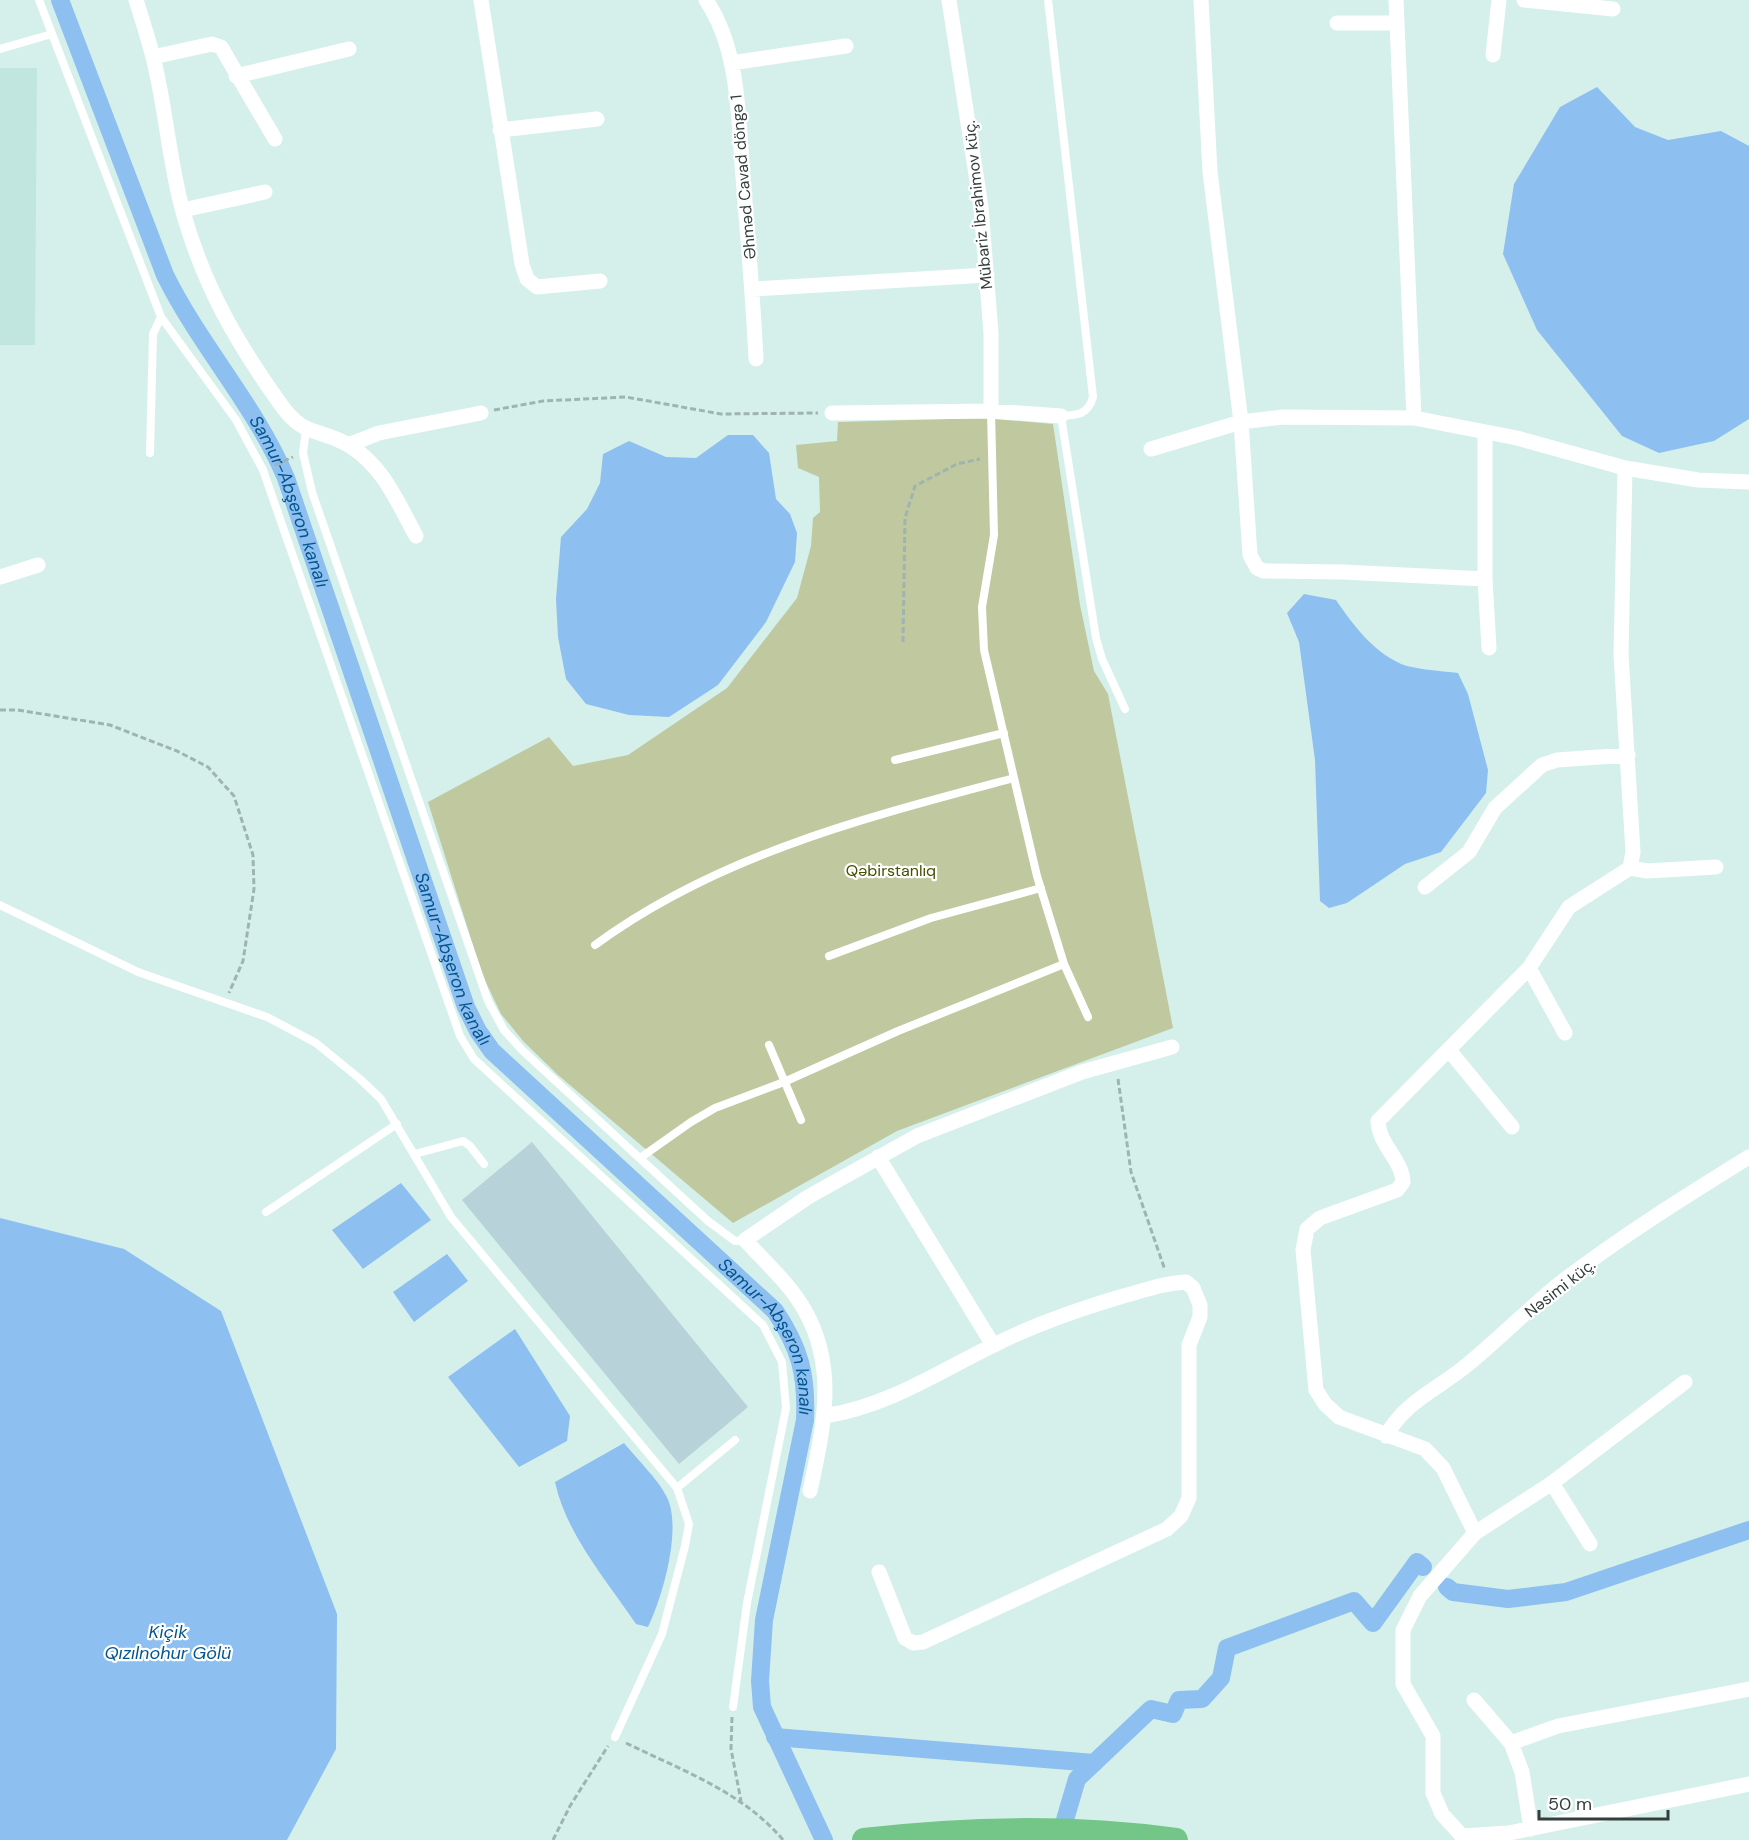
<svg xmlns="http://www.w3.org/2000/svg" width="1749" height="1840" font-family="'DM Sans',sans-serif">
<rect width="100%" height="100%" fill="#d5f0eb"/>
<path fill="#c1e6df" d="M0 68H37L35 345H0Z"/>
<path fill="#c0c89f" d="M982 418 1053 424 1080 605 1094 671 1108 694 1173 1028 897 1131 733 1223 558 1075 524 1042 501 1014 482 974 428 802 549 737 573 766 628 755 727 688 797 598 811 546 813 518 820 512 819 477 798 468 796 445 837 441 838 422Z"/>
<path fill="#8dbff0" d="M1597 87 1635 127 1668 140 1721 131 1749 146V419L1714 441 1659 453 1622 436 1537 330 1503 254 1514 184 1560 107Z
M728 435H753L769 453 776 499 790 514 797 533 795 562 766 622 718 685 669 717 629 715 586 704 566 679 558 637 556 599 561 537 587 509 600 483 603 454 629 441 666 457 696 458Z
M1304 594 1336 600C1353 625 1376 656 1407 666 1423 670 1442 671 1458 673L1468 694 1488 770 1486 793 1441 852 1405 864 1347 903 1329 908 1320 901 1315 760 1299 642 1287 613Z
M401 1183 431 1220 363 1269 332 1230Z
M0 1218 124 1249 221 1311 337 1614 336 1749 287 1840H0Z
M447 1254 468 1281 414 1322 393 1292Z
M515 1329 570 1416 567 1441 519 1467 448 1377Z
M624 1443C636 1458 663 1484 669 1502 680 1534 663 1596 648 1627L636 1624C607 1581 566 1534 555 1482Z"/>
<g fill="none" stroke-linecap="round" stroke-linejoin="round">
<g stroke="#8dbff0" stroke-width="18">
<path id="s1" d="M60 0 165 275C200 346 255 405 286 478L466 1007 478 1031 492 1051 775 1311C800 1348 807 1375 805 1420L764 1620 760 1681 762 1707 824 1840"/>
<path d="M1447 1587 1453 1592 1508 1599 1566 1592 1749 1530"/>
<path d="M775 1737 1094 1763"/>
<path d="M1059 1840 1077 1779 1151 1709 1173 1714 1179 1700 1202 1699 1221 1678 1227 1648 1354 1601 1373 1623 1417 1562 1423 1567"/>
</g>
</g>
<path fill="#b7d2d9" d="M532 1142 748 1407 679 1464 462 1200Z"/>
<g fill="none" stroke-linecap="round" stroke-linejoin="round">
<path stroke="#9eb4af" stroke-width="3" stroke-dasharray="6 3" stroke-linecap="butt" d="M494 410 543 401 626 397 721 414 818 413
M275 465 293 457
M903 642 905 518 915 486 957 464 980 459
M0 710H18L110 725 177 751 208 767 234 796 253 855 254 889 243 961 229 993
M1118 1079 1131 1172 1165 1270
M732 1717 731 1749 741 1801
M626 1743C681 1770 743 1792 783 1840
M553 1840 570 1806 608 1746"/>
<path stroke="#fff" stroke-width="8" d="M39 0 161 317 236 420 263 470 460 1036 474 1059 763 1325 782 1362 786 1408 747 1603 733 1707
M1048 0 1093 397C1088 415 1077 415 1061 416L1096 638 1102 659 1125 709
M0 49 52 34
M991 411 994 535 982 607 984 650 1037 876 1064 964 1088 1017
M306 430 303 453 312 492 488 1001 504 1030 522 1050 708 1221 735 1241 745 1240
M150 453 153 334 161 317
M895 760 1004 733
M0 905 138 972 267 1017 316 1043 360 1079 381 1099 451 1217 677 1488 689 1524 685 1546 662 1634 615 1737
M595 945C719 854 868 817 1014 778
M829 956 931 918 1041 888
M769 1045 801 1120
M415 1154 463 1141 470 1146 484 1164
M640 1158 691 1122 715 1108 784 1082 898 1031 1064 964
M266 1212 397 1124
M677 1488 735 1440"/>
<path stroke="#fff" stroke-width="15" d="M136 0C142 19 148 38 153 57 166 108 169 162 183 212 204 286 235 340 279 402 304 439 319 427 350 446 383 466 398 503 416 536
M481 0 522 264 527 279 537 287 600 281
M706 0C740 50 738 119 743 177 748 238 753 299 756 359
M949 0 981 207 991 333V411
M1201 0 1210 172 1241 422 1250 555 1257 568 1264 571 1343 572 1485 579
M1396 0 1414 418
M1524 0 1613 9
M1337 23H1396
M1493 55 1499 0
M153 57 212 44 221 47 275 139
M731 63 846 46
M236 76 349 49
M500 130 597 119
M183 210 265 192
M753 289 987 275
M832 413 991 411 1061 416
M1485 432V579L1489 648
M348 445 379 433 481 413
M1151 449 1241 422 1283 417 1414 418 1517 438 1625 468 1698 480 1749 482
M1625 468 1621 655 1633 852 1630 868 1569 907 1529 968 1378 1121C1379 1146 1402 1159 1403 1182L1397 1190 1320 1218 1307 1229 1303 1250 1316 1390 1325 1404 1339 1417 1425 1449 1443 1468 1475 1533 1420 1596 1403 1630V1684L1433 1736V1793L1442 1814 1462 1836 1509 1833 1749 1784
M0 577 38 565
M1630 868 1647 871 1716 867
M1425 887 1469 852 1495 808 1542 765 1557 760 1628 755
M1529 968 1565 1033
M1449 1050 1512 1127
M878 1157 993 1345
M825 1416C888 1406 936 1373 992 1346 1033 1325 1076 1310 1120 1297 1142 1291 1163 1283 1186 1282L1193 1288 1200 1305V1317L1189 1345V1498L1181 1516 1167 1529 923 1642 913 1643 905 1638 879 1572
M1386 1436C1404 1402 1438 1389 1467 1365 1500 1338 1530 1307 1563 1281 1622 1236 1686 1196 1749 1157
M1552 1483 1590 1544
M810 1491C823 1429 838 1369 805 1311 791 1285 765 1262 745 1240L808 1197 917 1136 1082 1072 1172 1047
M1475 1533 1552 1483 1685 1382
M1474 1700 1511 1743
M1531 1829 1522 1772 1511 1743 1558 1726 1749 1689"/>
<path stroke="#73c688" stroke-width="24" d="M864 1840C966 1828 1074 1826 1176 1840"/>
</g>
<g text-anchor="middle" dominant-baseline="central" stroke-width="4.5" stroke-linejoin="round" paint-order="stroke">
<g font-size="16" fill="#343f3c" stroke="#fff">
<text transform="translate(743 177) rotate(-95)">Əhməd Cavad döngə 1</text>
<text transform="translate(978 205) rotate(-96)">Mübariz İbrahimov küç.</text>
<text transform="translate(1560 1288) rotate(-38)">Nəsimi küç.</text>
</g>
<g font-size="16" fill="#475000" stroke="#fff">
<text x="891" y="870">Qəbirstanlıq</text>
</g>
<g font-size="18" font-style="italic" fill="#03558f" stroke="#fff">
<text stroke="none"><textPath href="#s1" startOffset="554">Samur-Abşeron kanalı</textPath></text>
<text stroke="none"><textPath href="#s1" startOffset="1040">Samur-Abşeron kanalı</textPath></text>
<text stroke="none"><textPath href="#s1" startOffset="1544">Samur-Abşeron kanalı</textPath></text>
<text x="168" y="1632">Kiçik<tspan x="168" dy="21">Qızılnohur Gölü</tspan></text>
</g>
</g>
<path d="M1539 1810v9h129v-9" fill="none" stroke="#343f3c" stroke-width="3"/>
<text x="1548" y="1810" font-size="18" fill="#343f3c" stroke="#ffffff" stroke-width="4.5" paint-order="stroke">50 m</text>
</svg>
